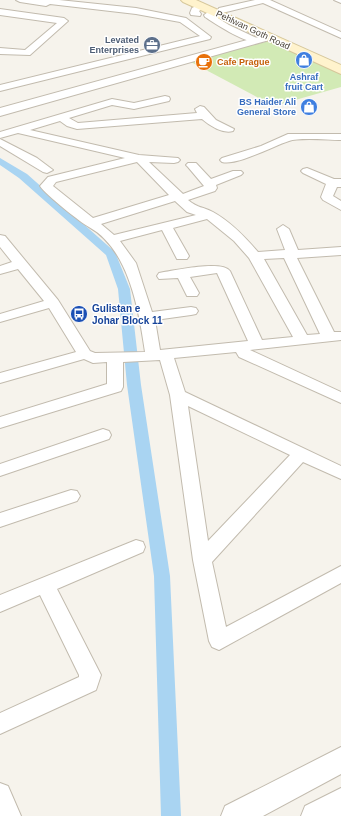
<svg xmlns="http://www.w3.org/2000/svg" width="341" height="816" font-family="Helvetica,sans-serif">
<rect width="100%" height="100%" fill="#f6f3ec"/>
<path fill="#d2eab5" d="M273 40 341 71V87L274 106 189 61Z"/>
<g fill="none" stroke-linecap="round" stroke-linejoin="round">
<path fill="#a9d4f2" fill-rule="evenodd" d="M0 158 27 174 115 252 130 289 141 385 170 576 181 816H161L154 576 127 385 118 289 106 255 19 178 0 165Z"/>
<g stroke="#c2bbae" stroke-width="2">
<path id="minor" d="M16 0H59L136 8 186 18 211 37 210 39 0 91V85L200 36 180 22 136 14 50 4 46 6 20 2Z
M255 0H270L341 32V38L263 3 222 13 218 10 219 8Z
M334 0H341V3Z
M202 3 206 6 199 11 201 14 200 16 191 15 190 13 192 8Z
M0 9 64 18 68 21 30 55 0 54V48L25 50 57 23 0 15Z
M208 12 229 25 261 40 259 42C247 45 216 24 205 17L204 15Z
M165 96 169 97 170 99 169 101 134 109 112 105 69 118 78 123 197 113 195 109 200 106 204 107 216 120 234 129 233 131C223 134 210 126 202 119L77 129 67 126 60 121 30 130 139 155 178 158 180 160 178 162 174 163 149 162 183 194 204 186 188 167 186 165 188 163H196L211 179 233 171H241L243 173 241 175 216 185 217 188 215 191 188 200C197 208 204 207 213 212 231 222 246 238 258 252L285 250 277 229 283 225 289 229 298 250 341 247V255L297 258 334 332H341V340L250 350 341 392V403L239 357 236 352 174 358 185 392 341 466V479L303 462 212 562 226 627 341 566V583L219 650 212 647 209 641 193 560 170 395 160 360 123 362V387L121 391 0 428V417L107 384V362L93 363 84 359 0 383V373L76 352 49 308 0 322V314L44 301 18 269 0 274V266L12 262 0 247V235L5 236 58 300 90 351 95 353 145 352C139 311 129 249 89 227 80 222 46 195 40 186L48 177 125 158 18 133 0 138V132L112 99 134 103ZM137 162 169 195 93 218 53 186 56 182ZM175 201 187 212 196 215 114 235 101 224ZM207 219 234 241 249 258 293 337 262 340 230 271C222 260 177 270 164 272L159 273 157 276 159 279 178 278 187 296H197L199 293 190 277 217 273 248 341 160 350 155 320 191 315 196 314 198 311 196 308 191 307 152 312 136 263 120 241 162 230 177 259H187L189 256 173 228ZM284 258 320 334 307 335 264 259ZM188 406 290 455 208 541Z
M288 134H341V140C329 140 299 137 289 141 273 146 237 166 222 162L220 160 222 158 261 146Z
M0 139 37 158 53 170 47 173 43 172 0 146Z
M307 168 334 179H341V187H337L333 196 341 201V210L323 200 321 197 326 184 303 173 301 171 303 169Z
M103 429 109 431 111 435 109 439 0 476V464Z
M71 490 77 491 80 496 77 501 0 527V513Z
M136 540 143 542 145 547 143 552 57 589 101 675 96 690 0 734V713L79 677V675L40 595 0 612V595Z
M0 783 8 786 21 816H0Z"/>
</g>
<g stroke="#c2bbae" stroke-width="2">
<path id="tertiary" d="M269 34 274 37 273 39 0 116V108Z
M341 747V774L263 816H221L225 806Z
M341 788V816H301L305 806Z"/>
</g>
<g stroke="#d6c79b" stroke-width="2">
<path id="secondary" d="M181 0H196L341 65V74L183 2Z"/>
</g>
<use href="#minor" fill="#fff" fill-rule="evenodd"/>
<use href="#tertiary" fill="#fff" fill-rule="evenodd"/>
<use href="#secondary" fill="#fff3cd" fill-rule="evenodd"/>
</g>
<defs>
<g id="office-disc" transform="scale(0.9)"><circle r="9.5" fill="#5c6f8a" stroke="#fff"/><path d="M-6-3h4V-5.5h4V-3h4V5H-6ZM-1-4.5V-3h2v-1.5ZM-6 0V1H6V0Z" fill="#fff"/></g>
<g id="shop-disc" transform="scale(0.9)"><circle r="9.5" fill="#3f7fe0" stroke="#fff"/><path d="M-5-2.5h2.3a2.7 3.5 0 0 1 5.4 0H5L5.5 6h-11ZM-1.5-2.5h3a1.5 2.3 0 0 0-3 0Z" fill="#fff"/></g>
<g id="cafe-disc" transform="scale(0.9)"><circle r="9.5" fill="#e8710a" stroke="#fff"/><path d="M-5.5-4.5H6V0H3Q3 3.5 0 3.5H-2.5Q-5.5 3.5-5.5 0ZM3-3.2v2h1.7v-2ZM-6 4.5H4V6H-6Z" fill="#fff"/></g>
<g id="bus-disc" transform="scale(0.9)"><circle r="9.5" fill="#1a4fb4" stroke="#fff"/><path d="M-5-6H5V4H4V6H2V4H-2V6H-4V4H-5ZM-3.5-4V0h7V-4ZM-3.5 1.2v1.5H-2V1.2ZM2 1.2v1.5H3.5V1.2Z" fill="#fff"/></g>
</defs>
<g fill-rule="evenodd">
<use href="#office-disc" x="152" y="45"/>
<use href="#shop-disc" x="304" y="60"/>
<use href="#cafe-disc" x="204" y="62"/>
<use href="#shop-disc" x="309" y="107"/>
<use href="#bus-disc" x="79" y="314"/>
</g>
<g text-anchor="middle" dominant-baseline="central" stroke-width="3" stroke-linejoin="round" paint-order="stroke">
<g font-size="9" fill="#4b4439" stroke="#fff">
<text transform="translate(253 30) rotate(25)">Pehlwan Goth Road</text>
</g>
<g font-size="9" font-weight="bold" fill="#4e5e75" stroke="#fff" text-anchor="end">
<text x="139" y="40">Levated<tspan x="139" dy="10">Enterprises</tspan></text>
</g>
<g font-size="9" font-weight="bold" fill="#c56008" stroke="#fff" text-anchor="start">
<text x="217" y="62">Cafe Prague</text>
</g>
<g font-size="9" font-weight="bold" fill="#366cbe" stroke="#fff">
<text x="304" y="77">Ashraf<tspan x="304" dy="10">fruit Cart</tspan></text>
<text x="296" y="102" text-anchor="end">BS Haider Ali<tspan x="296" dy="10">General Store</tspan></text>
</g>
<g font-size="10" font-weight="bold" fill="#164399" stroke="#fff" text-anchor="start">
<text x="92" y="308">Gulistan e<tspan x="92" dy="12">Johar Block 11</tspan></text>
</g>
</g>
</svg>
